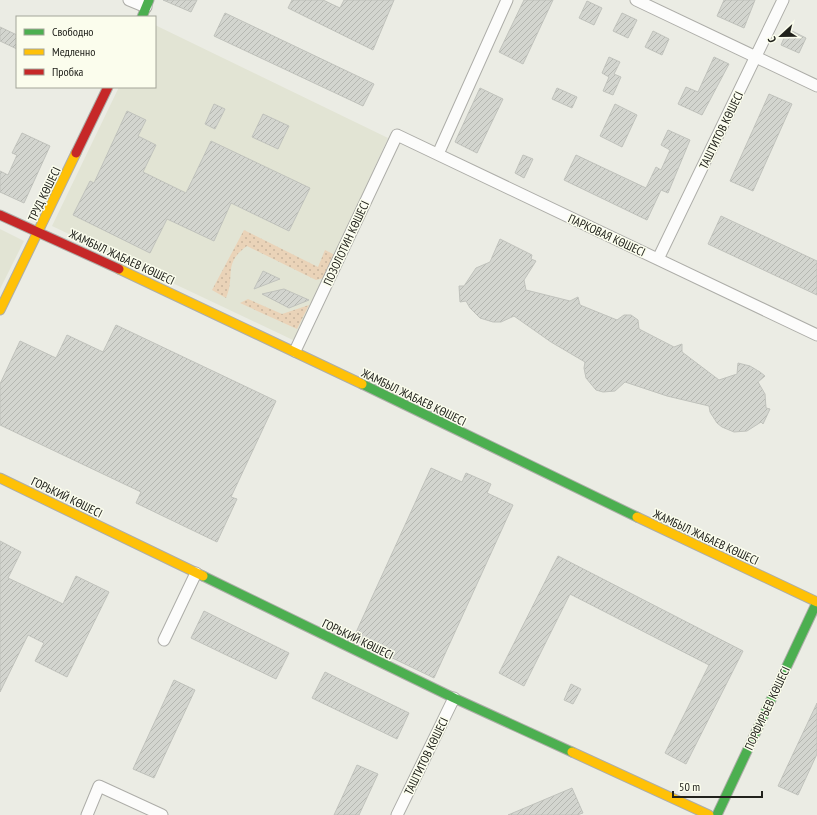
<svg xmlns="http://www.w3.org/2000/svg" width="817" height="815" font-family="'PT Sans Narrow',sans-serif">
<defs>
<pattern id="grass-dots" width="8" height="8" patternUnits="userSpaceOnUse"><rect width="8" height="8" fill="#ead3b8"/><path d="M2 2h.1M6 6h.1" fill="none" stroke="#c8b59e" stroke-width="1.8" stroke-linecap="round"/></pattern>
<pattern id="building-hatch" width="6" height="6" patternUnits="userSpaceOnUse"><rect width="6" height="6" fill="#d3d5cf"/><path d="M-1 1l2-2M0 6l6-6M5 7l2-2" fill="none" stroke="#b5b7b1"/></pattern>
</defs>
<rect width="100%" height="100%" fill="#ebece4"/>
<path fill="#e2e4d4" d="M155 25 388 138 295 341 52 226 119 87H155Z
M0 229 24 241 0 289Z"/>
<path fill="url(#grass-dots)" d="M244 230 318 267 325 250 335 255 324 278 316 280 247 246C222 264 236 275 226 298L212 290Z
M248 299 282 314 309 305 297 329 240 303Z"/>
<path fill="url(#building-hatch)" stroke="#c0c2bc" d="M163 0H197L191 12Z
M292 0H323L340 8 344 0H394L373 50 288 8Z
M524 0H553L523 64 499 52Z
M724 0H755L744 28 717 16Z
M587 1 602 8 594 25 579 18Z
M225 13 374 84 363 106 214 36Z
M622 13 637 20 628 38 613 31Z
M0 27 17 35V49L0 41Z
M788 29 806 38 799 53 781 45Z
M653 31 669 39 662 55 645 47Z
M609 57 620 62 614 74 621 77 613 95 603 91 609 77 602 73Z
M714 57 729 64 702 115 678 104 686 87 698 92Z
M480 88 503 99 477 153 455 142Z
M557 88 577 97 572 108 552 99Z
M769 94 792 104 753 191 730 181Z
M214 104 225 109 215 129 205 124Z
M615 104 637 115 622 147 600 136Z
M127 111 146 120 138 136 156 145 143 172 186 193 211 141 310 188 289 231 231 203 214 241 167 219 150 253 73 215 90 181 94 183Z
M263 114 289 126 278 149 252 137Z
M668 130 690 140 668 193 661 190 647 220 564 180 576 155 646 188 656 167 661 170 670 150 661 145Z
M22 133 50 146 24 203 0 192V171L8 175 17 155 12 153Z
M523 155 533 159 524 178 515 173Z
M721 216 817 261V295L708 244Z
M500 239 532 255 531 259 536 261 524 280 526 290 570 301 578 297 580 305 617 320 624 315H631L638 320 639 329 674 347 682 344V352L719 380 737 374 738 363 750 366 760 372 765 376 758 382 765 394 766 408 770 409 763 424 761 422 747 431 734 432 722 427 717 423 710 412 709 406 667 396 625 382 615 391 603 392 596 390 586 378 584 368 585 362 551 342 514 316 501 322H493L480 318 470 308 466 301 460 302 459 286H464L476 268 490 262Z
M263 271 280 279 254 289Z
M284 289 309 300 289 308 262 294Z
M116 325 276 401 231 497 237 499 217 542 136 503 141 492 0 425V384L20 341 56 358 67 335 103 352Z
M431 468 462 482 466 473 491 484 487 493 513 505 434 678 353 639Z
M0 541 21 552 8 578 63 604 76 576 109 592 67 677 35 661 44 643 28 635 0 692Z
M558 556 743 651 686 764 665 753 709 665 570 594 524 686 499 673Z
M204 611 289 653 276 679 191 638Z
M325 672 409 713 397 739 312 698Z
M174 680 195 690 154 778 133 769Z
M571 684 581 689 573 704 564 700Z
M817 703V754L798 795 778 786Z
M357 765 378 774 359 815H334Z
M572 788 583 813 577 815H508Z"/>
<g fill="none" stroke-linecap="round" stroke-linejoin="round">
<g stroke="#adada8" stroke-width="13">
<path id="street" d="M129 0 146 7
M636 0 817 86
M438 154 507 0
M658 259 783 0
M295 351 397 135 817 335
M164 640 196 573
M87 815 99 786 162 815
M397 815 454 698"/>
</g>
<g stroke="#adada8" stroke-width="11">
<path id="fast" d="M142 17 149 0
M362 384 637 517
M203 576 454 698 572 752
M717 815 817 602"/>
</g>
<g stroke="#adada8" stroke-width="11">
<path id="slow" d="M119 269 362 384
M0 310 76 153
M0 478 203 576
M637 517 817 602
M572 752 709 815"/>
</g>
<g stroke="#adada8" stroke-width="11">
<path id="jam" d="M76 153 108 87
M0 215 119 269"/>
</g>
<use href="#street" stroke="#fcfcfb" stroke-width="11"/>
<use href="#fast" stroke="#4caf50" stroke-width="9"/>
<use href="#slow" stroke="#ffc107" stroke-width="9"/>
<use href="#jam" stroke="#c62828" stroke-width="9"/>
</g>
<g text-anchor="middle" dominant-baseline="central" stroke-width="3" stroke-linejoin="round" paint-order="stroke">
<g font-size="12" fill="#21221c" stroke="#fbfded">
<text transform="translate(721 130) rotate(-64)">ТАШТИТОВ КӨШЕСІ</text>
<text transform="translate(44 194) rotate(-64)">ТРУД КӨШЕСІ</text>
<text transform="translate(607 235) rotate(25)">ПАРКОВАЯ КӨШЕСІ</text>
<text transform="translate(346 243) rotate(-65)">ПОЗОЛОТИН КӨШЕСІ</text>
<text transform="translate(122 257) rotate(25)">ЖАМБЫЛ ЖАБАЕВ КӨШЕСІ</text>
<text transform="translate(414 397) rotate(26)">ЖАМБЫЛ ЖАБАЕВ КӨШЕСІ</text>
<text transform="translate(67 497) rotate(26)">ГОРЬКИЙ КӨШЕСІ</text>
<text transform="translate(706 537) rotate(25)">ЖАМБЫЛ ЖАБАЕВ КӨШЕСІ</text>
<text transform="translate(358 639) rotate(26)">ГОРЬКИЙ КӨШЕСІ</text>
<text transform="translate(767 708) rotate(-65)">ПОРФИРЬЕВ КӨШЕСІ</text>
<text transform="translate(426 756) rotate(-64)">ТАШТИТОВ КӨШЕСІ</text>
</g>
</g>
<rect x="16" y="16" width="140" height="72" fill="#fbfded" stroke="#a4a599"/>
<rect x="24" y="29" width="20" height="6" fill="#4caf50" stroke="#a4a599"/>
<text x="52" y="36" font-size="12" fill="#21221c">Свободно</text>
<rect x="24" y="49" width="20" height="6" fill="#ffc107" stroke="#a4a599"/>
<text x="52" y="56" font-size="12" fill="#21221c">Медленно</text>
<rect x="24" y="69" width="20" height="6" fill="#c62828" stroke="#a4a599"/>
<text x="52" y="76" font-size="12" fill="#21221c">Пробка</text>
<g transform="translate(781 36) rotate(248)" stroke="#fbfded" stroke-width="3" paint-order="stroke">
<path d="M0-3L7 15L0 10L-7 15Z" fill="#21221c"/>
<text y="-6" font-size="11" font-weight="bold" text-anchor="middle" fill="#21221c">С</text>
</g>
<path d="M673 791v6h89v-6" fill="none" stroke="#21221c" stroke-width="2"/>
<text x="679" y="791" font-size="12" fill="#21221c" stroke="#fbfded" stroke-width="3" paint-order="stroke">50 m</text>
</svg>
